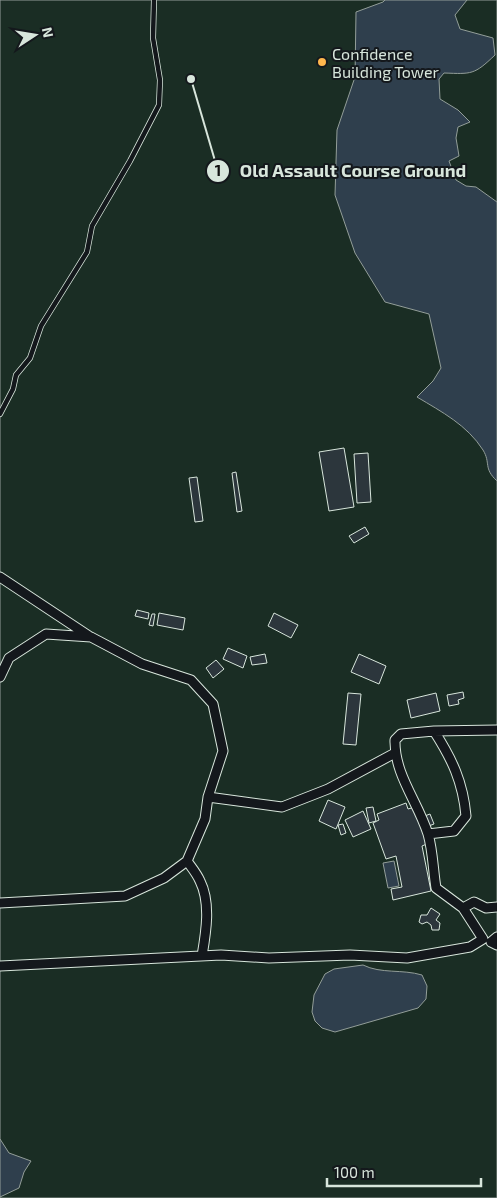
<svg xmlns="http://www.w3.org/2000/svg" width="497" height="1198" font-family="'Exo 2',sans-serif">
<rect width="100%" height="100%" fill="#14181c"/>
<path fill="#1a2d24" stroke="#939e99" d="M0 0H497V1198H0Z"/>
<path fill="#2f3f4d" stroke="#939e99" d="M385 0H467L455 15 460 29 493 38 495 55C474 75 472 74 444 73L439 79 440 99 458 110 470 122 458 127 456 138 459 156 449 161 456 180 466 186 476 187 497 202V481C483 468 491 463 483 450 467 425 442 412 417 397L433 381 441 368 429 314 385 302 355 253 335 195 337 130 355 77 356 12 383 2Z
M394 861 399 886 388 888 383 863Z
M363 965C381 974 402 969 422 975L427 986 426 999 418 1008 335 1032 322 1028 315 1021 312 1012 314 995 325 974 334 969Z
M0 1139 9 1153 31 1161 24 1172 19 1188 0 1197Z"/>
<path fill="#2c363c" stroke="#d8e6dc" d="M344 448 354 507 329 511 319 452Z
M368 453 371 502 357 503 354 454Z
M236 472 242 511 237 512 232 473Z
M197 477 203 521 195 522 189 478Z
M365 527 369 534 354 543 349 536Z
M137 610 149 613 148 619 135 616Z
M159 613 185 618 183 630 157 625Z
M274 613 298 625 291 638 268 626Z
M152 614H155L153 626 149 625Z
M228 648 247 656 243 668 223 659Z
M265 654 267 663 252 665 250 657Z
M359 654 386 666 379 684 351 672Z
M216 660 224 669 213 678 206 668Z
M463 692 464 698 458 700 459 704 449 706 447 695Z
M348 693 361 694 356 745 343 744Z
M436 693 440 711 411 718 407 700Z
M328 800 345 807 336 829 319 821Z
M406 803 408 809 415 807 429 843 422 846 431 891 393 900 391 889 402 887 396 856 386 859 373 823 379 820 377 814Z
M373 807 376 821 369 823 366 808Z
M363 811 371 829 353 837 345 820Z
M430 814 434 824 426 827 422 817Z
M343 824 346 833 341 835 338 825Z
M431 908 440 914 436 920 440 923 439 930H432L431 925 427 922 422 924 419 922 421 915H427Z"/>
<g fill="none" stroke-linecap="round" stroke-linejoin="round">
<g stroke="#d8e6dc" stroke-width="6">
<path id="service" d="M0 414 13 389 16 375 30 358 41 326 87 252 92 226 130 161 159 105 160 80 153 38 154 0"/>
</g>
<g stroke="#d8e6dc" stroke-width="11">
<path id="minor" d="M0 577 89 636
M0 677 9 658 46 634 91 637 142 664 191 680 213 704 223 751 208 797
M428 834 454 831 466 816C463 782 452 759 434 731
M187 861C192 868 197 874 200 881 211 903 206 932 202 956
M0 903 125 896 164 878 187 861 205 819 208 797 282 807 328 789 395 753
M463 908 474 902 486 908 497 907
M497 937 491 942 497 945
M0 966 221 955 269 958 350 955 407 958 470 947 483 939 463 908 436 888C433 870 433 851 428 834 418 802 394 774 395 740L401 734 434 731 497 730"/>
</g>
<use href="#service" stroke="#14181c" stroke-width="4.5"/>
<use href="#minor" stroke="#14181c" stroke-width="9"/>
</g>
<circle fill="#ffb74d" stroke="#14181c" stroke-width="2" cx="322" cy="62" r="5"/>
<g text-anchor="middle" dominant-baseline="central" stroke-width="4" stroke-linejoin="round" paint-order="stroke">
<g font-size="16" fill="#d8e6dc" stroke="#14181c" text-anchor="start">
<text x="332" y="53">Confidence<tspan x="332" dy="18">Building Tower</tspan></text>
</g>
</g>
<path fill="none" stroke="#d8e6dc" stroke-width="2" d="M191 79L218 171"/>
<g fill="#d8e6dc" stroke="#14181c" stroke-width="2">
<circle cx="191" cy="79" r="5"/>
<circle cx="218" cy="171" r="12"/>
</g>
<g font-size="15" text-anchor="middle" font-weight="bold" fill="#111">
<text x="218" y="176">1</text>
</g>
<g font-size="18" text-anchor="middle" font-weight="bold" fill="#d8e6dc" stroke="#14181c" stroke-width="4" stroke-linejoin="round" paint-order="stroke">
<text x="353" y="177">Old Assault Course Ground</text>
</g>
<g transform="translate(35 35) rotate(78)" stroke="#14181c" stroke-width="4" paint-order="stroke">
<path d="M0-4L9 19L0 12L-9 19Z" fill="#d8e6dc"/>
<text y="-8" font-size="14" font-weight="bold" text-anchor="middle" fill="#d8e6dc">N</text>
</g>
<path d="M327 1178v8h154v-8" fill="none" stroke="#d8e6dc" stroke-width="2.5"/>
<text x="334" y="1178" font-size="15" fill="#d8e6dc" stroke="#14181c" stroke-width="4" paint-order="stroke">100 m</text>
</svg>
